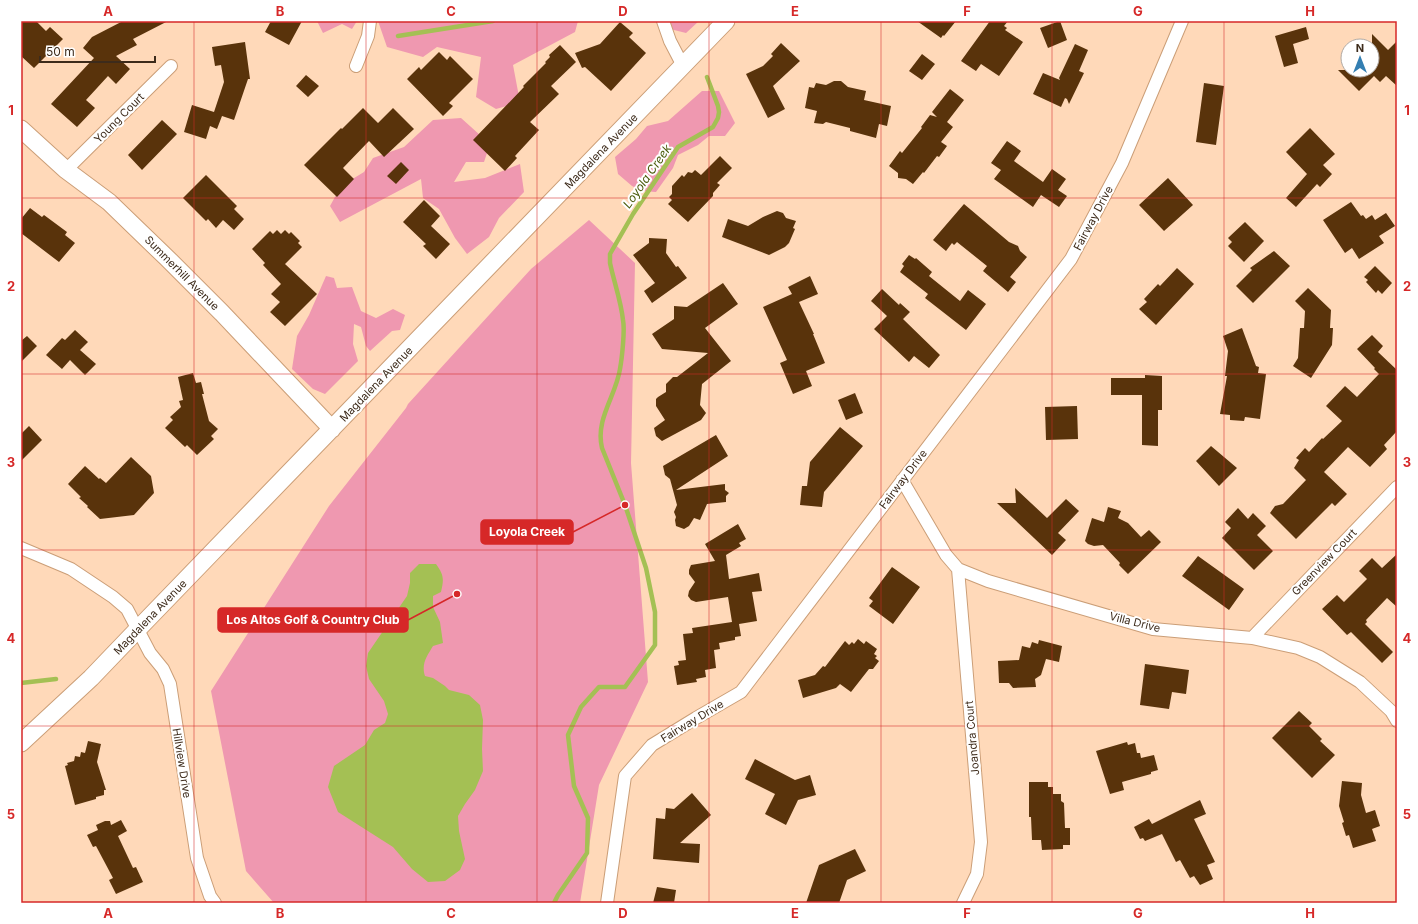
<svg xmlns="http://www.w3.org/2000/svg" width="1418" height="924" font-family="Inter,sans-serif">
<rect width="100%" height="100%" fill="#ffd9b9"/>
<path fill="#ef98b0" d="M317 21H357L352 29 342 24 323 33Z
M378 21H578L575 32 513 65 520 102 496 109 476 97 481 57 437 47 423 57 387 47Z
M667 21H699L686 33 670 29Z
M702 91H719L735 123 725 136H709L698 145 678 155 673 168 656 192 642 191 632 186 618 174 615 157 636 139 647 126 668 121Z
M461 118 490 144 484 162H466L454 182 485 178 520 164 524 192 499 218 489 237 467 254 455 238 439 209 423 198 421 179 340 222 330 206 341 186 364 172 373 158 404 147 433 120Z
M589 220 635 263 631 463 648 682 599 785 580 903H274L246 871 211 691 329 506 406 408 408 404 531 269Z
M326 276 334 278 337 288 352 287 361 311 376 318 393 309 405 315 400 330 392 331 370 351 366 346 361 327 354 324 353 344 358 361 325 394 313 389 292 369 297 336 309 315Z"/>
<path fill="#a4c054" d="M419 564H436C444 575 444 579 441 592L433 596V607L440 622 443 643 433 646C427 656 421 664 425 676L433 678 445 686 449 690 469 695 480 705 483 720 482 749 483 771 475 790 465 804 458 816 459 831 465 859 460 870 445 881 428 882 412 869 393 847 338 812 328 787 334 766 365 745 374 730 385 723 388 714 384 701 369 679 366 666 368 653 407 596 410 583V573Z"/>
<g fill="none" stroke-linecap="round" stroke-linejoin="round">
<path stroke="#a4c054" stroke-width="4.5" d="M398 36 493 21
M21 683 56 679
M554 903 558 895 587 853 588 818 574 786 568 735 581 707 599 687H625L655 645V612L646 568 625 505 602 448C595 419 616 396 620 369 622 358 625 330 623 320 621 301 614 282 610 263V254L633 214 678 147 713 127 718 118 719 112 718 106 707 77"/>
</g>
<path fill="#59330b" d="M21 21H36L46 31 50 27 63 39 34 68 21 56Z
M123 21H168L133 39 137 45 116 56 130 69 116 84 108 76 86 100 95 108 77 127 51 104 94 58 83 48 92 37Z
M271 21H302L289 45 265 32Z
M917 21H956L944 36 943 35 941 38Z
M990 21H1008L1004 26 1007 28 1005 30 1023 42 999 76 981 64 976 71 961 61Z
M1060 21 1067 40 1048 48 1040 28Z
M620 22 633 33 629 37 646 53 611 91 585 67 582 68 575 53 600 44Z
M1306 27 1309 39 1293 44 1298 63 1284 67 1275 36Z
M1372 34 1388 50 1397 41V86L1386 76 1380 82 1374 76 1359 91 1338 70H1372Z
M245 42 250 79H248L234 120 222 116 217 129 210 126 206 139 184 132 192 105 214 112 224 82 221 65 215 66 212 47Z
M781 43 800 61 773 86 785 109 768 118 746 74 763 66 773 56 771 54Z
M1075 44 1088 50 1079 71 1084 73 1069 104 1067 99 1065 98 1061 107 1033 94 1043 73 1060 80 1059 78Z
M560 45 576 62 551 86 559 94 530 122 539 130 515 156 517 158 505 171 473 140 524 87 523 86 546 63 545 62 550 57 549 55Z
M439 52 447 60 450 56 473 79 449 103 453 106 443 116 407 79 419 67 421 70Z
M922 54 935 64 922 80 909 71Z
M306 75 319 86 308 97 296 86Z
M834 81H841L848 87 866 91 864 100 891 106 887 126 879 124 876 138 850 131V128L826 122 823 124 814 123 817 111 805 108 809 87 814 88 816 83 826 85Z
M1204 83 1224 86 1216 145 1196 142Z
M950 89 964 100 947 122 953 127 941 142 947 146 939 157 937 156 924 173 923 172 913 184 906 179 898 178V173L889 166 900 151 902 153 922 128 921 127 930 115 937 117 932 112Z
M363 108 378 123 393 108 414 129 384 157 369 141 343 168 354 179 337 197 304 165 341 128 342 129Z
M162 120 177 134 142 170 128 155Z
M1310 128 1335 154 1323 165 1332 174 1320 187 1317 184 1296 207 1286 198 1307 174 1286 152Z
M1007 141 1021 151 1014 161 1043 182 1052 169 1066 179 1058 190 1067 196 1059 207 1041 195 1033 207 994 179 1001 170 991 163Z
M720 156 732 168 717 183 720 185 713 193V196L688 222 668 204 672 200 669 197 672 194V186L682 175 684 177 688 172 692 173 695 170 701 175Z
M401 162 409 170 396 184 387 176Z
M206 175 237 206 234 209 244 219 234 230 223 220 216 228 208 219 206 221 183 198Z
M1168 178 1193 205 1164 231 1139 205Z
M424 200 440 216 431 226 450 244 436 259 423 246 426 244 403 222Z
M1351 202 1361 216 1363 215 1366 219 1372 215 1375 220 1386 213 1395 226 1379 236 1384 243 1359 259 1352 248 1345 253 1323 220Z
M964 204 1009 242 1018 246 1020 251 1027 257 1010 277 1016 282 1008 292 983 271 987 266 957 242 954 245 952 243 946 251 933 240Z
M30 208 42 217 44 215 67 232 65 235 75 243 59 262 21 233V219Z
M777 211 783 213 786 218 796 221 793 228 795 229 789 243 785 247 769 255 722 237 728 219 748 226 763 217Z
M1245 222 1264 241 1244 262 1228 246 1232 242 1228 238Z
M277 230 281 234 285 230 289 234 291 232 300 241 298 243 302 247 285 264 317 294 285 326 270 312 280 302 271 294 281 284 263 265 265 263 252 249 270 231 273 234Z
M649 238 667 239 666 253 676 267 678 266 687 278 652 303 644 291 655 283 633 255 649 243Z
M1274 251 1290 266 1253 303 1236 286 1252 270 1250 268Z
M909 255 915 259 916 258 932 272 929 276 960 301 968 290 986 304 966 330 925 298 928 294 900 272 904 266 902 264Z
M1375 266 1392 283 1382 294 1378 290 1376 293 1366 282 1368 280 1364 277Z
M1177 268 1194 284 1156 325 1139 309 1147 302 1144 299 1158 284 1160 286Z
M810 276 818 294 799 302 814 334H813L825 363 806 371 812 386 793 394 780 363 787 360 763 307 792 294 788 287Z
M723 283 738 304 705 328 731 361 702 384 700 405 706 413 701 420 662 441 656 436 654 428 665 420 656 406V399L658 397 666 392V384L673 377H677L708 353 662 349 652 334 674 319V306L687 307Z
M1308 288 1331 310 1330 328H1333L1332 345 1311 378 1293 366 1298 358 1300 328H1304L1305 311 1295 301Z
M882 289 899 305 900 303 910 312 903 319 940 355 929 368 914 356 909 362 874 329 887 316 871 301Z
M1242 328 1256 366 1259 367 1258 373 1266 374 1260 419 1245 417 1244 421 1230 420V415L1220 414 1227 376H1225L1228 351 1223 336Z
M75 330 88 342 80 350 96 364 85 375 70 360 62 369 46 355 62 338 65 340Z
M1372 335 1383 346 1378 352 1397 370V431L1384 445 1387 449 1370 467 1348 447 1324 472 1347 494 1335 506 1332 503 1296 539 1270 513 1275 506 1283 504 1306 480 1294 468 1299 460 1296 458 1305 448 1309 452 1322 438 1323 439 1342 421 1326 406 1345 386 1357 397 1379 374 1374 369 1375 368 1357 349Z
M27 336 37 346 21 362V341Z
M193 373 196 383 201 382 204 394H202L209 421 218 429 211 436 214 439 197 455 187 445 185 447 165 428 173 420 170 417 181 407 179 401 183 400 178 377Z
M1145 375 1162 376V410H1158V446L1142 445V395H1111V378H1145Z
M855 393 863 413 846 420 838 400Z
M1077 406 1078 439 1046 440 1045 407Z
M29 426 42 440 21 461V434Z
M840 427 863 446 824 492 822 507 800 505 802 486H807L810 462Z
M716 435 728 456 676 490 725 484V490L729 493 726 496V502L707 504 700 520 694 518 689 526 684 529 676 526 675 520 676 517 674 512 677 505 670 479 665 475 663 466Z
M1211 446 1237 468 1219 486 1196 461Z
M131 457 151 476 154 493 134 515 100 519 87 507 88 506 79 498 81 497 68 484 85 466 99 479 100 478 106 483Z
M1015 488 1047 518 1066 499 1079 511 1058 533 1066 540 1052 555 997 503H1016Z
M1108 507 1121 511 1118 518 1128 523 1141 537 1149 530 1161 542 1128 574 1119 565 1120 563 1103 545 1094 546 1088 544 1085 541 1092 518 1104 522Z
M1238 508 1248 519 1253 513 1266 526 1257 535 1273 551 1254 570 1222 538 1231 528 1225 522Z
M738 524 746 539 739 543 741 546 726 555 729 579 759 573 762 591 752 592 757 621 739 624 741 636 735 637V640L719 643 720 649 714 650 716 668 705 670 706 677 696 679 697 682 677 685 674 666 679 665 678 661 686 660 683 634 693 633 692 628 732 622 728 597 696 602 691 600 688 596 689 591 695 582 689 574V570L691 565 715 561 705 544Z
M1397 554V607L1387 598 1366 620 1367 622 1365 624 1393 652 1382 663 1351 632 1347 635 1322 609 1337 595 1344 602 1367 579 1359 571 1372 558 1382 568Z
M1198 556 1244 589 1229 610 1182 576Z
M892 567 920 587 893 624 869 606 873 601 869 598Z
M858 639 864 644 866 641 877 649 874 654 877 656 875 658 879 661 873 669H869L851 692 840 684 836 688 803 698 798 680 815 675 823 666 825 667 845 641 849 645 852 642 854 644Z
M1039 640 1062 646 1059 662 1046 659 1041 675 1035 679 1036 687 1013 688 1009 683H999L998 661 1019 660 1022 646 1030 648 1032 642 1038 644Z
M1145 664 1189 670 1186 694 1172 692 1169 709 1140 705Z
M1299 711 1312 723 1309 726 1322 739 1320 741 1335 755 1312 778 1272 738Z
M88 741 101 744 97 762 106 790H104V795L96 797V799L75 805 65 766 68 765 67 763 74 761 75 756 80 757 81 752 85 753Z
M1127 742 1128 745 1135 743 1137 753H1140L1141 758 1154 755 1158 770 1151 772V774L1122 782 1124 790 1110 794 1096 751Z
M755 759 795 780 810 775 816 795 798 800 786 825 765 814 775 794 745 779Z
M1342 781 1362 783 1361 795 1366 813 1375 810 1380 826 1372 829 1376 841 1353 848 1349 835 1346 836 1342 823 1344 822 1339 806Z
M1029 782H1048V787H1053V794H1061V801L1064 803 1065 828H1070V845H1063V849L1042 850 1041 840H1032L1031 817H1029Z
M692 793 711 815 680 843 700 844 699 863 653 859 656 818 665 819 666 808 674 809Z
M1200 800 1206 814 1194 819 1215 862 1207 865 1213 879 1200 885 1194 876 1190 878 1180 860 1176 862 1162 834 1145 841 1143 838 1140 839 1134 827 1149 819 1152 824Z
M121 820 127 831 118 836 133 868 136 867 143 882 116 894 109 880 113 878 96 846 93 847 87 835 98 830 96 825 105 821H110L111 825Z
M855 849 866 871 847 880 839 903H806L819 865Z
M657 887 676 890 674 903H653Z"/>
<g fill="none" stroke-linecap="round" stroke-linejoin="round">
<g stroke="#cb9e77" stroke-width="14">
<path id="street" d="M663 21 670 41 683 66
M356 66 368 36 370 21
M66 170 171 66
M902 480 946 555 958 569 988 581 1153 629 1252 638 1298 648 1320 657 1360 682 1391 711 1397 721
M21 548 71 569 113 597 127 609 150 653 163 669 170 684 197 858 210 896 215 903
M958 569 981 842 977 874 963 903
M1252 638 1397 487
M607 903 625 776 652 745 696 718 741 692 1071 259 1122 163 1182 21"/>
</g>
<g stroke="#cb9e77" stroke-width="19">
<path id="secondary" d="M21 129 66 170 109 202 167 258 222 313 332 429
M21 743 91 678 137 630 726 21"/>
</g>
<use href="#street" stroke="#fff" stroke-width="12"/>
<use href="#secondary" stroke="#fff" stroke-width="17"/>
</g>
<path fill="none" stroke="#d62828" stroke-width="1" stroke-opacity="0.55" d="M194 21V903M366 21V903M537 21V903M709 21V903M881 21V903M1052 21V903M1224 21V903M21 198H1397M21 374H1397M21 550H1397M21 726H1397"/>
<g text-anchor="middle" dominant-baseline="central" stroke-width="4" stroke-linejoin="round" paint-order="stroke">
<g font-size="11" fill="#3d2b1b" stroke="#fff">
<text transform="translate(119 118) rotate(-45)">Young Court</text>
<text transform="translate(601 151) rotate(-46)">Magdalena Avenue</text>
<text transform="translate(1093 218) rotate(-62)">Fairway Drive</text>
<text transform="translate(182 273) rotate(45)">Summerhill Avenue</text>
<text transform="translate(376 384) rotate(-46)">Magdalena Avenue</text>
<text transform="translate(903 479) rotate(-53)">Fairway Drive</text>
<text transform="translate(1324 562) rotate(-46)">Greenview Court</text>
<text transform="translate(150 617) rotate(-46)">Magdalena Avenue</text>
<text transform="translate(1135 622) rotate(14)">Villa Drive</text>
<text transform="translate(692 721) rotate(-31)">Fairway Drive</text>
<text transform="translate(972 738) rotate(-95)">Joandra Court</text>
<text transform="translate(182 763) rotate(81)">Hillview Drive</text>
</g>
<g font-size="12" font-style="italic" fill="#4a5b0b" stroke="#fff">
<text transform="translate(647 176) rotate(-55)">Loyola Creek</text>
</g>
</g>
<path fill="none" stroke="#d62828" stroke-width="1.5" d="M625 505L573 532M457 594L408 620"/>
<g fill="#d62828" stroke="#fff" stroke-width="1.5">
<circle cx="625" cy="505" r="4"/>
<circle cx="457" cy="594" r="4"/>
</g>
<g fill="#d62828" stroke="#d62828" stroke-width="1.5">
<rect x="481" y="520" width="92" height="24" rx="4"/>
<rect x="218" y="608" width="190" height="24" rx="4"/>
</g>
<g font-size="12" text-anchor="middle" font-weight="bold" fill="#fff">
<text x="527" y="536">Loyola Creek</text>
<text x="313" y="624">Los Altos Golf &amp; Country Club</text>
</g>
<rect width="1418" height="924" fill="none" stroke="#ffffff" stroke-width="44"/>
<g transform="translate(1360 58)"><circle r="19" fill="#ffffff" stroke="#b1aaa4"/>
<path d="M0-3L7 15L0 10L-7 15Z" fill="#347fb2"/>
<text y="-6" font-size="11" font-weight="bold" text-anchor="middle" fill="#3d2b1b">N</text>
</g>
<path d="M40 56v6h115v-6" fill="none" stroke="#3d2b1b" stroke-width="2"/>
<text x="46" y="56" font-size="12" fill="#3d2b1b" stroke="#ffffff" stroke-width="3" paint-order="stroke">50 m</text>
<rect x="22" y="22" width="1374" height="880" fill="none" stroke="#d62828" stroke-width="1.5"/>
<g font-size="13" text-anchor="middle" font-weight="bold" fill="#d62828">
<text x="108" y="16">A</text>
<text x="280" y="16">B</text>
<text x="451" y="16">C</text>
<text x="623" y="16">D</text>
<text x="795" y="16">E</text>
<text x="967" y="16">F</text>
<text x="1138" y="16">G</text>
<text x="1310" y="16">H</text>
<text x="11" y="115">1</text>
<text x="1407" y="115">1</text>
<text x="11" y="291">2</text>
<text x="1407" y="291">2</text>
<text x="11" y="467">3</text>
<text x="1407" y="467">3</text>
<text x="11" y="643">4</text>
<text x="1407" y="643">4</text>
<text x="11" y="819">5</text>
<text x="1407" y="819">5</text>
<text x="108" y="918">A</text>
<text x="280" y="918">B</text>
<text x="451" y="918">C</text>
<text x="623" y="918">D</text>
<text x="795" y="918">E</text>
<text x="967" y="918">F</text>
<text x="1138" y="918">G</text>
<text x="1310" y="918">H</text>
</g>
</svg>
